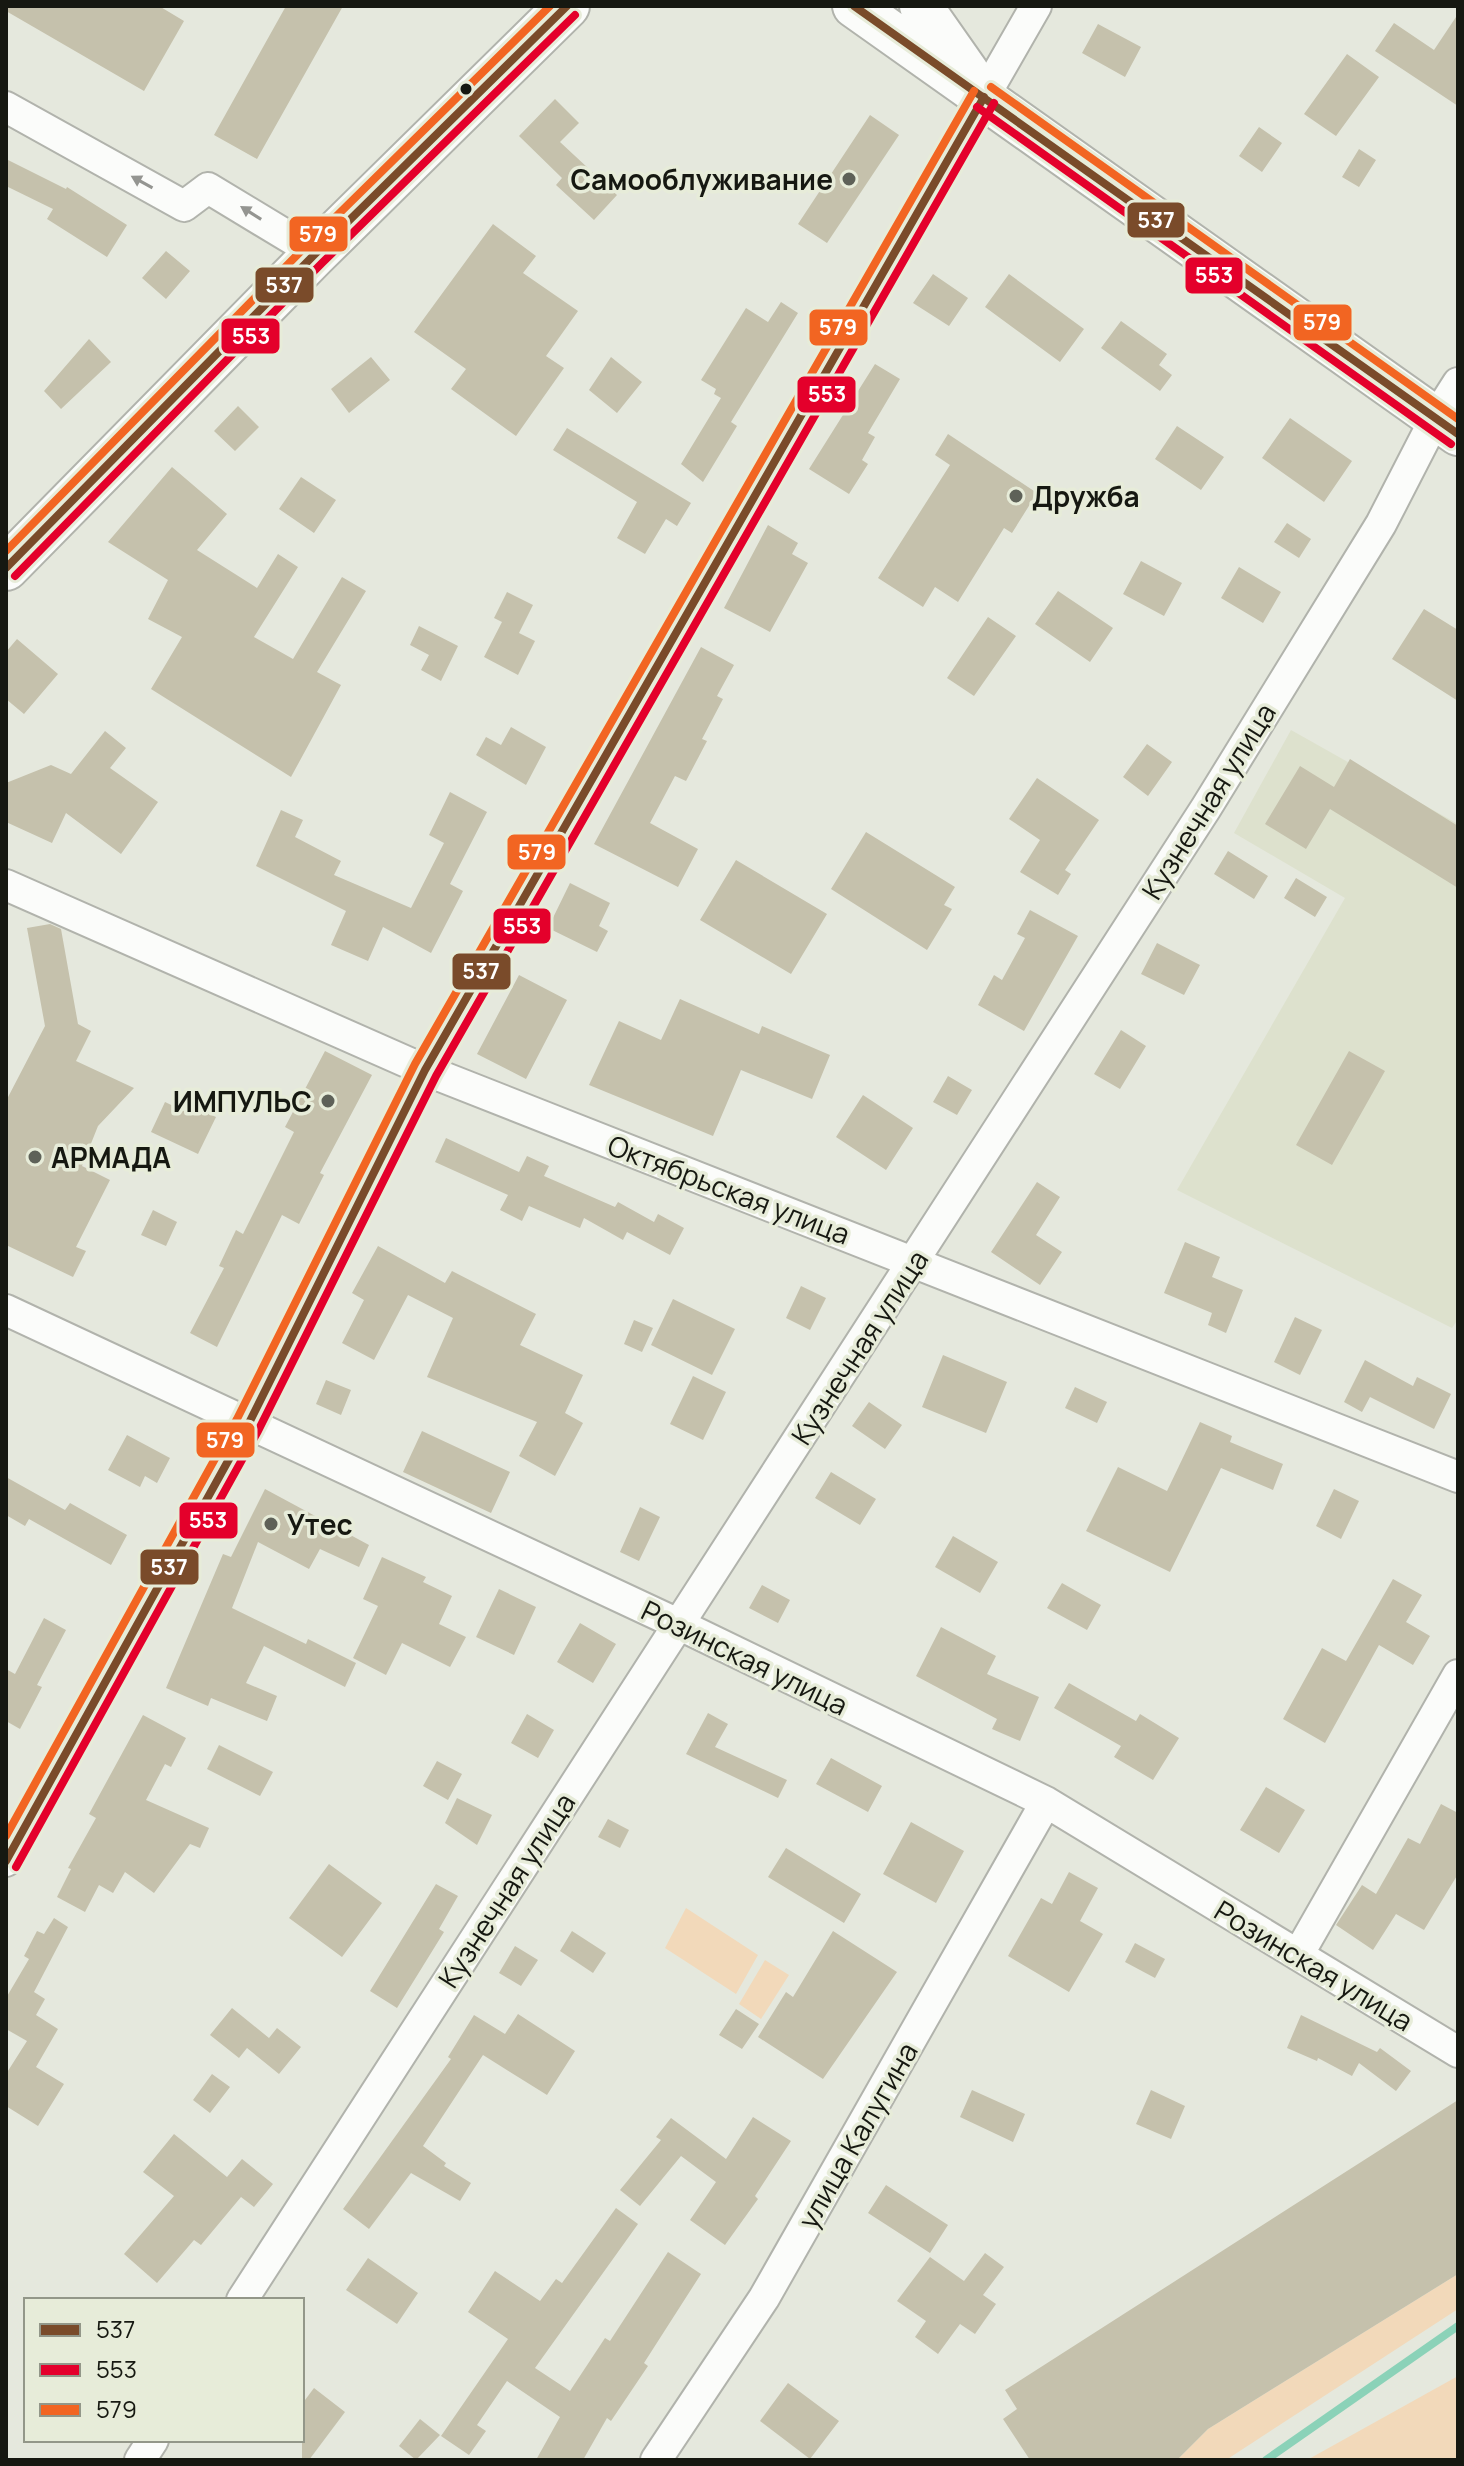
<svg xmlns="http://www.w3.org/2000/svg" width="1464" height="2466" font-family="Manrope,sans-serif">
<rect width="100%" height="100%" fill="#e5e8dd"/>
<path fill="#dde1cd" d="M1291 730 1458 824V1319L1452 1328 1177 1190 1345 898 1234 833Z"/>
<path fill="#f2d9ba" d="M686 1908 758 1955 736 1994 665 1948Z
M765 1960 789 1975 761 2019 739 2004Z
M1458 2274V2309L1226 2460H1177L1208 2429Z
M1458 2376V2460H1307Z"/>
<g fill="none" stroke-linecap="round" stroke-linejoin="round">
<path stroke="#8bd2b8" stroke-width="8" d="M1266 2460 1458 2326"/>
</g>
<path fill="#c5c1ac" d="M6 6H159L184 21 144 91 6 11Z
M286 6H343L257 159 214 135Z
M1458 14V106L1375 51 1394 23 1434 50Z
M1098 24 1141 47 1125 77 1082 53Z
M1347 54 1379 77 1336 136 1304 114Z
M555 99 579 123 560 142 617 195 594 220 556 185 562 178 519 136Z
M870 115 899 135 827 243 798 224Z
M1259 127 1282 143 1262 172 1239 156Z
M1359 149 1376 160 1359 187 1342 177Z
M6 159 66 189 67 187 127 225 107 257 47 219 53 209 6 186Z
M493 224 536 256 523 273 578 311 546 356 564 368 516 436 451 389 466 369 414 332Z
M166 251 190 271 166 299 142 278Z
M933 274 968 298 949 326 913 303Z
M1009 274 1084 329 1060 362 985 307Z
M781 302 798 313 731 422 737 426 703 482 681 464 721 398 714 394 716 389 701 380 746 308 768 322Z
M1121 321 1167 354 1159 365 1172 375 1160 391 1101 348Z
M89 339 111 362 61 409 44 391Z
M371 357 390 380 349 413 331 389Z
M611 357 642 382 617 413 589 390Z
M875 364 900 379 868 433 875 437 862 460 868 464 849 494 809 469Z
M238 406 259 427 235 451 214 431Z
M1290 418 1352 461 1324 502 1262 458Z
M1177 426 1224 457 1201 490 1155 459Z
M567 428 691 503 677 526 666 519 645 554 617 538 637 502 553 450Z
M948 434 1037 493 1012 533 1004 528 958 602 935 587 923 607 878 578 950 465 935 455Z
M172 467 227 514 197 550 257 588 278 554 298 567 254 637 293 659 342 577 366 591 317 672 341 685 291 777 151 689 182 637 148 619 168 580 108 542Z
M301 477 336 500 314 533 279 509Z
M1287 523 1311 539 1299 558 1274 542Z
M768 525 798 543 792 554 808 563 770 632 724 608Z
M1141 561 1182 583 1164 616 1123 594Z
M1239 567 1281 592 1263 623 1221 598Z
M1058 591 1113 628 1090 662 1035 624Z
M507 592 533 605 519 633 535 641 518 675 484 657 502 622 494 618Z
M1424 609 1458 630V701L1392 659Z
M988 617 1016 636 974 696 947 678Z
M419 626 458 646 441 681 421 670 429 655 410 645Z
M17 639 58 674 24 714 6 699V652Z
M701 647 734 665 717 696 723 699 702 739 707 741 686 781 675 776 650 823 698 849 678 887 594 844Z
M511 727 546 747 526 785 476 755 486 737 501 745Z
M105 731 126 748 110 768 158 802 121 854 66 813 52 843 6 822V783L51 765 71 774Z
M1147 744 1172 762 1148 796 1123 777Z
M1350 759 1458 826V888L1330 809 1306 849 1265 824 1300 766 1334 787Z
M1037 778 1099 820 1065 870 1071 874 1058 895 1020 872 1040 840 1009 819Z
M450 792 487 812 450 884 463 891 431 953 383 927 368 961 331 945 346 911 256 866 281 810 303 820 295 837 341 861 334 875 411 908 444 843 429 835Z
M866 832 955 887 944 905 952 909 927 950 831 889Z
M1228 851 1268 876 1254 899 1214 874Z
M736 860 827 914 791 974 700 920Z
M1296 878 1327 897 1315 917 1284 898Z
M570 883 610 903 599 926 608 931 597 952 548 928Z
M1030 910 1078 936 1024 1031 978 1005 994 975 1002 980 1025 938 1017 934Z
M50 924 61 929 78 1024 91 1031 76 1061 134 1088 98 1126 82 1166 110 1180 76 1247 86 1251 73 1277 6 1245V1101L45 1026 27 928Z
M1157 943 1200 965 1184 995 1141 974Z
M519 975 567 1000 526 1079 477 1054Z
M680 999 759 1034 762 1026 830 1055 812 1099 741 1070 713 1136 589 1085 619 1021 661 1040Z
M1121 1030 1146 1046 1120 1089 1094 1074Z
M325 1051 372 1075 320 1173 324 1175 299 1224 282 1215 217 1347 190 1333 224 1268 219 1266 236 1230 243 1234 294 1132 285 1127Z
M1349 1051 1385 1071 1332 1165 1296 1145Z
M948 1076 972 1090 957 1115 933 1102Z
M863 1095 913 1128 886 1170 836 1137Z
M165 1102 186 1112 190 1105 216 1117 198 1154 151 1132Z
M446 1138 519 1172 527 1156 549 1166 544 1176 615 1207 618 1202 654 1222 658 1214 684 1228 670 1255 627 1232 623 1240 584 1218 580 1228 529 1206 522 1221 500 1210 508 1195 435 1162Z
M1037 1182 1060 1197 1036 1235 1062 1252 1040 1285 991 1252Z
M153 1210 177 1222 166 1246 141 1235Z
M1185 1242 1220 1257 1212 1277 1243 1290 1226 1333 1208 1325 1212 1313 1164 1293Z
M378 1246 445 1283 452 1271 536 1314 520 1345 583 1375 565 1413 583 1423 555 1476 519 1456 537 1422 427 1377 453 1318 408 1295 374 1360 342 1343 364 1300 352 1293Z
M801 1286 826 1298 810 1330 786 1318Z
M673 1299 735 1329 712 1375 651 1345Z
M1295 1317 1322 1330 1300 1375 1274 1362Z
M634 1320 653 1328 642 1352 624 1344Z
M943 1355 1007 1382 986 1433 922 1407Z
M1365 1360 1413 1386 1417 1377 1451 1394 1434 1429 1370 1397 1362 1412 1344 1402Z
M693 1376 726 1392 703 1440 670 1424Z
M326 1380 351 1390 341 1415 316 1404Z
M1075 1387 1107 1402 1097 1423 1065 1408Z
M869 1402 902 1425 885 1449 852 1426Z
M1200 1422 1232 1436 1230 1442 1283 1464 1273 1490 1221 1468 1170 1572 1086 1531 1118 1467 1167 1491Z
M422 1431 510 1472 491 1513 403 1472Z
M127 1435 170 1458 157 1483 145 1476 140 1487 108 1470Z
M831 1472 876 1499 860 1525 815 1498Z
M6 1477 65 1510 70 1503 127 1535 111 1565 29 1519 25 1526 6 1515Z
M265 1489 369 1545 359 1567 320 1549 309 1569 258 1542 232 1608 306 1644 308 1639 356 1663 345 1687 264 1646 246 1683 277 1696 267 1721 211 1698 208 1706 166 1688 223 1554 231 1557Z
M1334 1489 1359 1501 1341 1539 1316 1526Z
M640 1507 660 1517 639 1561 620 1552Z
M953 1536 998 1562 980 1593 935 1567Z
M382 1557 426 1577 423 1582 452 1596 439 1624 466 1637 450 1667 402 1643 386 1675 353 1658 378 1606 363 1599Z
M1393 1579 1422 1595 1406 1622 1430 1636 1413 1665 1379 1645 1325 1743 1283 1719 1322 1648 1346 1661Z
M1062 1583 1101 1605 1087 1630 1047 1608Z
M762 1585 790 1600 778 1623 749 1608Z
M499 1589 536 1607 514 1655 476 1637Z
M44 1618 66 1630 37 1685 42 1687 20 1729 6 1721V1669L15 1674Z
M580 1623 616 1644 593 1683 557 1662Z
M941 1627 996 1656 987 1674 1039 1697 1020 1741 992 1729 997 1719 916 1676Z
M1069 1683 1136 1721 1140 1714 1179 1738 1153 1780 1114 1757 1121 1746 1054 1708Z
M708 1713 728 1724 715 1747 787 1780 778 1798 686 1754Z
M527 1714 554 1730 538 1758 511 1743Z
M143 1715 186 1738 171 1767 165 1764 146 1800 209 1828 200 1848 190 1844 154 1893 125 1872 113 1893 99 1885 85 1912 57 1897 71 1869 68 1868 96 1818 89 1814Z
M219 1745 273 1772 260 1796 207 1769Z
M831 1758 882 1786 868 1812 816 1784Z
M437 1761 462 1774 448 1800 423 1786Z
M1266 1787 1305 1810 1279 1853 1240 1830Z
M457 1798 492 1815 477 1845 445 1823Z
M1441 1804 1458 1813V1874L1424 1930 1396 1914 1373 1950 1336 1925 1362 1885 1376 1894 1408 1838 1420 1844Z
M608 1819 629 1830 620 1848 598 1837Z
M911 1822 964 1851 936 1903 883 1874Z
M786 1848 861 1894 844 1923 768 1877Z
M329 1864 382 1903 342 1957 289 1918Z
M1069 1872 1098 1888 1080 1921 1103 1934 1069 1992 1008 1956 1041 1898 1052 1904Z
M436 1884 458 1896 439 1929 444 1932 397 2008 370 1991Z
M54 1918 68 1927 34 1992 45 1999 36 2015 58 2029 36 2067 64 2084 38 2126 6 2106V2074L27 2041 6 2029V1998L29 1959 24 1956 37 1931 44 1934Z
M572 1931 606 1953 593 1973 560 1951Z
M833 1931 897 1972 823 2079 758 2037 786 1992 793 1997Z
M1135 1943 1165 1959 1155 1978 1125 1962Z
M515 1946 538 1960 521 1986 499 1973Z
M232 2008 269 2038 277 2028 301 2047 279 2074 247 2048 239 2058 210 2035Z
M736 2009 759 2024 742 2049 719 2035Z
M518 2014 575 2051 547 2095 483 2055 423 2146 446 2163 444 2166 471 2183 460 2201 411 2173 369 2229 343 2209 451 2059 448 2057 474 2015 505 2034Z
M1301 2015 1377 2052 1380 2048 1411 2071 1396 2091 1359 2063 1352 2076 1318 2058 1317 2061 1287 2048Z
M212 2074 230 2087 210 2113 193 2100Z
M972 2090 1025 2114 1013 2142 960 2117Z
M1151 2090 1185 2106 1171 2139 1136 2124Z
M1458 2100V2274L1208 2429 1177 2460H1030L1003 2419 1017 2409 1005 2390Z
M753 2117 791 2141 755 2196 758 2199 725 2245 690 2220 716 2182 681 2156 640 2206 620 2190 661 2140 656 2137 671 2118 726 2159Z
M174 2134 227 2177 242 2159 273 2184 254 2207 241 2197 201 2245 194 2240 157 2283 124 2254 174 2196 143 2172Z
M886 2185 948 2225 930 2253 868 2213Z
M616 2208 638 2224 535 2368 570 2391 605 2338 610 2341 668 2252 701 2274 644 2363 648 2366 611 2421 607 2418 583 2460H536L560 2417 507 2381 477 2425 486 2431 469 2455 441 2436 508 2339 468 2312 495 2271 540 2301 556 2279 562 2283Z
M985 2253 1004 2267 983 2295 996 2304 975 2334 960 2324 938 2354 915 2337 926 2321 897 2301 930 2257 964 2281Z
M368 2258 418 2293 397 2324 346 2290Z
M788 2383 839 2421 810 2459 760 2421Z
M314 2388 345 2412 309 2460H302V2404Z
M420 2419 440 2435 416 2460 399 2446Z"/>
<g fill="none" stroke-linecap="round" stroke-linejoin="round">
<g stroke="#b1b3ac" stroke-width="34">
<path id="minor" d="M6 107 184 206 208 188 294 240
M6 885 425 1070 1458 1477
M6 1310 678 1624 1046 1802 1458 2052
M6 1861 248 1425 425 1070 1036 6
M1298 1955 1458 1675
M242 2300 1206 808 1381 524 1435 419 1458 383
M140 2460 153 2440
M656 2460 764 2298 1046 1802"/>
</g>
<g stroke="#b1b3ac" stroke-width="46">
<path id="secondary" d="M854 6 1458 434
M921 6 968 73"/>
</g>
<g stroke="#b1b3ac" stroke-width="48">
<path id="trunk" d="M6 568 314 255 567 6"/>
</g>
<use href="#minor" stroke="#fbfcfa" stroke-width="30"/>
<use href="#secondary" stroke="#fbfcfa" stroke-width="42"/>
<use href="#trunk" stroke="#fbfcfa" stroke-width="44"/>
<g stroke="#e7ecd9" stroke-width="14">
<path id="bus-1" d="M854 6 1458 434
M6 568 314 255 567 6
M6 1861 248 1425 425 1070 984 97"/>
</g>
<g stroke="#e7ecd9" stroke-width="14">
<path id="bus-2" d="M977 107 1451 444
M15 576 322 263 575 15
M16 1867 258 1431 436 1076 994 103"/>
</g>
<g stroke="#e7ecd9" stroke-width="14">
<path id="bus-3" d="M991 87 1458 419
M6 551 305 247 550 6
M6 1836 237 1419 415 1064 974 91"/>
</g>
<use href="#bus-1" stroke="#7a4b2a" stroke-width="8"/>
<use href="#bus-2" stroke="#e4002b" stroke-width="8"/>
<use href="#bus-3" stroke="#f26522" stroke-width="8"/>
</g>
<defs><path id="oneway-solid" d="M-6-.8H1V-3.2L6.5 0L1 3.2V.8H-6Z" transform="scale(2)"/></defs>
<g fill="#949591">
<use href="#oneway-solid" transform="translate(142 182) rotate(-151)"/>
<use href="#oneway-solid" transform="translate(251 213) rotate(-148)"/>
</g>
<circle fill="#161811" stroke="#e7ecd9" stroke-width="3" cx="466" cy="89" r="7"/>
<g fill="#5e6158" stroke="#e7ecd9" stroke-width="3">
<circle cx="849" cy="179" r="8"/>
<circle cx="1016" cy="496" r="8"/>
<circle cx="328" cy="1101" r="8"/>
<circle cx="35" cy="1157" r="8"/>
<circle cx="271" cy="1524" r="8"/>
</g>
<g text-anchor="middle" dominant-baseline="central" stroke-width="7" stroke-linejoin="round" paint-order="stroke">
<g font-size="28" font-weight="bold" fill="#161811" stroke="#e7ecd9" text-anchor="start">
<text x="833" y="179" text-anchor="end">Самооблуживание</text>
<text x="1032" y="496">Дружба</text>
<text x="312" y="1101" text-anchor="end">ИМПУЛЬС</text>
<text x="51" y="1157">АРМАДА</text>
<text x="287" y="1524">Утес</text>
</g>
<g font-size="28" fill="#161811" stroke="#e7ecd9">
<text transform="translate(1208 801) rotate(-58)">Кузнечная улица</text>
<text transform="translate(729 1189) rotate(21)">Октябрьская улица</text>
<text transform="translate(859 1347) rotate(-57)">Кузнечная улица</text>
<text transform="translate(745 1657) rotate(26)">Розинская улица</text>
<text transform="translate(506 1890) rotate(-57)">Кузнечная улица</text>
<text transform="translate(1314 1965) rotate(31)">Розинская улица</text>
<text transform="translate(857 2135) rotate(-60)">улица Калугина</text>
</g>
</g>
<g stroke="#e7ecd9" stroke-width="3">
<rect x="1126" y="201" width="60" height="38" rx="8" fill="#7a4b2a"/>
<rect x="288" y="215" width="61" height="38" rx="8" fill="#f26522"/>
<rect x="1184" y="256" width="60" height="39" rx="8" fill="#e4002b"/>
<rect x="254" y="266" width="61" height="38" rx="8" fill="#7a4b2a"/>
<rect x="1292" y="303" width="61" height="39" rx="8" fill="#f26522"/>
<rect x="808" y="308" width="61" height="39" rx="8" fill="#f26522"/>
<rect x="220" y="317" width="61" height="38" rx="8" fill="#e4002b"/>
<rect x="796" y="375" width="61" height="39" rx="8" fill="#e4002b"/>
<rect x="506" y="833" width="61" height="38" rx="8" fill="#f26522"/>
<rect x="492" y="907" width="60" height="38" rx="8" fill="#e4002b"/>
<rect x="451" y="952" width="61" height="39" rx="8" fill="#7a4b2a"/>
<rect x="195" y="1421" width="61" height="38" rx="8" fill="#f26522"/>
<rect x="178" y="1501" width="61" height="39" rx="8" fill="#e4002b"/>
<rect x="139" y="1548" width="61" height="38" rx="8" fill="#7a4b2a"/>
</g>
<g font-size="22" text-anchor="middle" font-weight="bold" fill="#fff">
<text x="1156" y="228">537</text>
<text x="318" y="242">579</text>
<text x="1214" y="283">553</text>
<text x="284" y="293">537</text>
<text x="1322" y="330">579</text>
<text x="838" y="335">579</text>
<text x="251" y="344">553</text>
<text x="827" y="402">553</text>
<text x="537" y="860">579</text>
<text x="522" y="934">553</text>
<text x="481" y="979">537</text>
<text x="225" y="1448">579</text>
<text x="208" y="1528">553</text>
<text x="169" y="1575">537</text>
</g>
<rect width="1464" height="2466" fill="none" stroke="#161811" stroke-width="16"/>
<rect x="24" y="2298" width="280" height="144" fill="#e7ecd9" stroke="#939789" stroke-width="2"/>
<rect x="40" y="2324" width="40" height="12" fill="#7a4b2a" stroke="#939789" stroke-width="2"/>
<text x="96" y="2338" font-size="24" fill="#161811">537</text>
<rect x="40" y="2364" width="40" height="12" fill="#e4002b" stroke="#939789" stroke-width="2"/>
<text x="96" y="2378" font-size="24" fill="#161811">553</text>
<rect x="40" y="2404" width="40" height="12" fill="#f26522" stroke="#939789" stroke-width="2"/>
<text x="96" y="2418" font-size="24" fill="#161811">579</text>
</svg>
